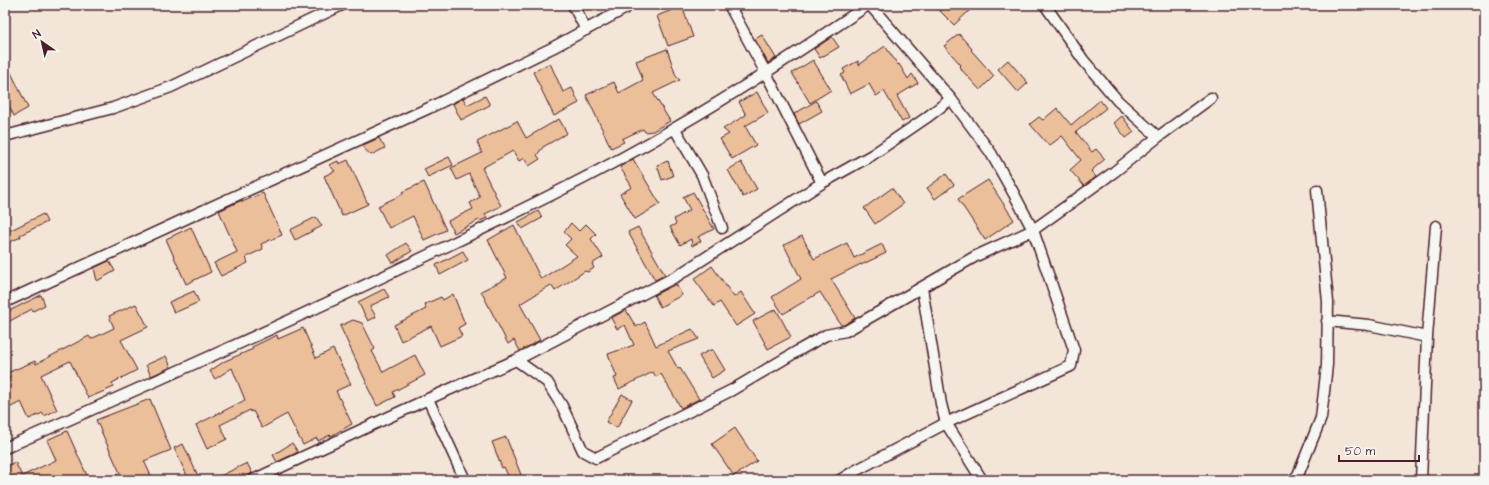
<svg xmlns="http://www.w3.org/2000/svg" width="1489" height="485" font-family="'Architects Daughter',sans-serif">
<rect width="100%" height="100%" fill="#f3e6d8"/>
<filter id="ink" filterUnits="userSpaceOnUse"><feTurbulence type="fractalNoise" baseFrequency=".025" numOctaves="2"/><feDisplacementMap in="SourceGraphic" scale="8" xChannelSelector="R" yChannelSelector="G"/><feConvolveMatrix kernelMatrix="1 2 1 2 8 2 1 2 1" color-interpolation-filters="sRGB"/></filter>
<g filter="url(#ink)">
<path fill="#ebbf9a" stroke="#4a1f2b" d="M934 5H966L970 10 954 25Z
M682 6 693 37 668 46 657 16Z
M959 34 972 49 971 50 994 76 980 90 959 67 961 65 944 46Z
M762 35 776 58 768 63 755 39Z
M832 37 839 47 820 58 814 49Z
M885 46 898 65 899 64 908 79 912 74 918 83 897 96 909 118 902 122 884 91 876 96 869 84 850 94 841 75 845 73 843 69 858 61 859 65Z
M667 49 676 76 680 80 653 93 670 121 653 131 645 132 643 129 622 139 624 142 611 148 586 95 614 82 619 93 643 80 636 61Z
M5 60 28 108 14 116 5 98Z
M813 60 831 90 810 103 792 73Z
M1008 60 1028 83 1018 92 998 69Z
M550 63 563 92 572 88 579 103 554 116 533 72Z
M757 92 768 113 745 126 756 145 732 159 720 139 729 134 723 129 746 115 739 102Z
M485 96 490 105 461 120 453 104 463 98 467 105Z
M1100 100 1106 108 1076 132 1092 152 1096 149 1105 159 1091 171 1096 177 1084 186 1070 170 1081 160 1062 136 1049 146 1030 124 1039 117 1043 120 1057 108 1071 125Z
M816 101 822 111 799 124 794 114Z
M1122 116 1134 132 1126 138 1114 123Z
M559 119 567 133 543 147 537 155 540 159 529 166 524 158 519 161 513 151 482 168 501 206 485 214 487 218 480 221 479 220 454 233 448 221 473 209 470 203 480 197 469 174 457 180 451 168 482 153 477 142 517 121 526 138Z
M379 138 385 148 371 155 361 146Z
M449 157 453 165 428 177 424 169Z
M633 159 660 204 635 219 620 194 632 187 620 167Z
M348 160 368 204 342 216 324 176 335 171 329 165 338 161 339 164Z
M668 161 673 176 662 180 657 165Z
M741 162 757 189 743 197 728 170Z
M946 174 954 185 935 199 927 188Z
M988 180 1014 220 985 240 958 199Z
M424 182 446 230 424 240 413 216 389 228 378 206 403 194 402 192Z
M892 188 903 204 875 224 864 208Z
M693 192 714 229 698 237 701 241 692 246 691 239 680 245 670 227 676 224 674 219 690 210 683 197Z
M263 193 282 235 261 244 263 249 246 257 248 263 221 276 214 263 237 252 219 211 242 200V202Z
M538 211 542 218 522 229 518 222Z
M43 214 47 222 20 235 21 237 5 244V233Z
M316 217 322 226 295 240 290 230Z
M571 223 579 231 586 224 596 234 591 239 603 257 592 264 594 268 588 272 585 271 555 291 551 285 520 304 540 340 520 351 514 340 508 344 481 291 507 278 488 240 514 225 541 279 577 256 565 245 571 239 564 232Z
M191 227 211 272 186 284 166 239Z
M638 227 665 275 655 280 628 232Z
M802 236 814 259 847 243 854 258 882 244 886 253 861 265V264L831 279 855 318 844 325H841L820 292 783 314 772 297 801 279 784 245Z
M406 243 412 251 393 263 388 255Z
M463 251 468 260 440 275 436 265Z
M109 261 115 271 97 281 94 268Z
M712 266 734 297 741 292 755 314 736 326 720 302 714 306 694 279Z
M676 284 682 295 660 307 654 295Z
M384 289 389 297 370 306 376 317 368 321 358 302Z
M194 291 199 302 174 313 169 302Z
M453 294 465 324 458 328 462 336 440 346 431 326 401 341 394 325 426 309 425 304 441 297 443 300Z
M41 295 45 305 33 311 32 309 8 322 5 317V313Z
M136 304 148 327 121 340 137 370 112 383 114 387 88 398 70 361 41 375 57 410 44 416 43 413 29 419 21 402 5 410V380L10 378 7 373 35 361 36 364 89 336 91 339 114 328 109 316Z
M776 309 791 337 768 349 753 321Z
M626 310 636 327 645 322 656 346 692 329 699 339 668 351 678 369 680 368 699 399 681 408 661 374 656 377 653 372 619 389 614 378 617 377 608 354 634 345 625 325 617 329 611 318Z
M353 320 362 323 375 349 372 351 383 372 415 355 425 375 393 392 395 397 377 406 367 386H368L340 326Z
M303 328 316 358 333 349 351 384 336 391 352 424 331 436 330 435 318 441 317 438 303 445 287 414 262 428 253 411 251 412 250 410 220 425 227 439 207 449 196 425 245 400 232 368 215 379 210 371 225 361 253 349 252 347 277 335 278 339Z
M710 350H713L725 370 712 378 699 356Z
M166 356 171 367 151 376 146 365Z
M622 394 632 400 617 428 606 422Z
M150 399 171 450 144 461 153 480H106L120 473 96 420Z
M735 428 757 461 734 476 712 444Z
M67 431 89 480H5V467L15 462 22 476 56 460 47 440Z
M506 437 516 462 523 480H510L504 467 502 468 492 442Z
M292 443 298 452 277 462 273 455Z
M183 444 200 480H189L174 448Z
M247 463 252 473 239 480H212Z"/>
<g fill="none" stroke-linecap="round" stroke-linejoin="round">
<g stroke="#4a1f2b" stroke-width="13">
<path id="minor" d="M573 5 586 30
M729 5 766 73 822 183
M1045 5 1084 61 1118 101 1158 137
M675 129 702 175 722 228
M5 136 113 108 171 87 342 5
M922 288 941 404 946 423 982 480
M5 302 198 213 429 108 552 48 626 8
M1327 321 1369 325 1427 337
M516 360 547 382 562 406 583 451 596 458 732 390 801 349 826 335 846 331 976 256 1033 230 1114 172 1158 137 1211 98
M428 399 465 480
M5 448C154 382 303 316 449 245 526 208 602 171 675 128 741 90 805 47 868 5
M253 480 428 399 516 360 677 276 822 183 872 155 926 118 951 99
M840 480 853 472 946 423 1071 366 1074 350 1033 230 1014 194 991 153 951 99 870 5
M1293 480 1298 475 1321 418 1327 365 1328 302 1317 190
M1421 480 1427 337 1436 226"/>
</g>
<use href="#minor" stroke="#f6f6f2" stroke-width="10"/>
</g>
</g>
<rect width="1489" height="485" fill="none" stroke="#f6f6f2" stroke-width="20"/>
<rect x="10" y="10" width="1469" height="465" fill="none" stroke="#4a1f2b" stroke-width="1.5" filter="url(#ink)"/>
<g transform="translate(42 42) rotate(326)" stroke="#f6f6f2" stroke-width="3" paint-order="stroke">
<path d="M0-3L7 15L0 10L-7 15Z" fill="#4a1f2b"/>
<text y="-6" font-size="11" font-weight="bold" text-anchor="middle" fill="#4a1f2b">N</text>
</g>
<path d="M1339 455v6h80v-6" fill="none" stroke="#4a1f2b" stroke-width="2"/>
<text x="1345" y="455" font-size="12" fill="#4a1f2b" stroke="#f6f6f2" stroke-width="3" paint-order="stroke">50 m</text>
</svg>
